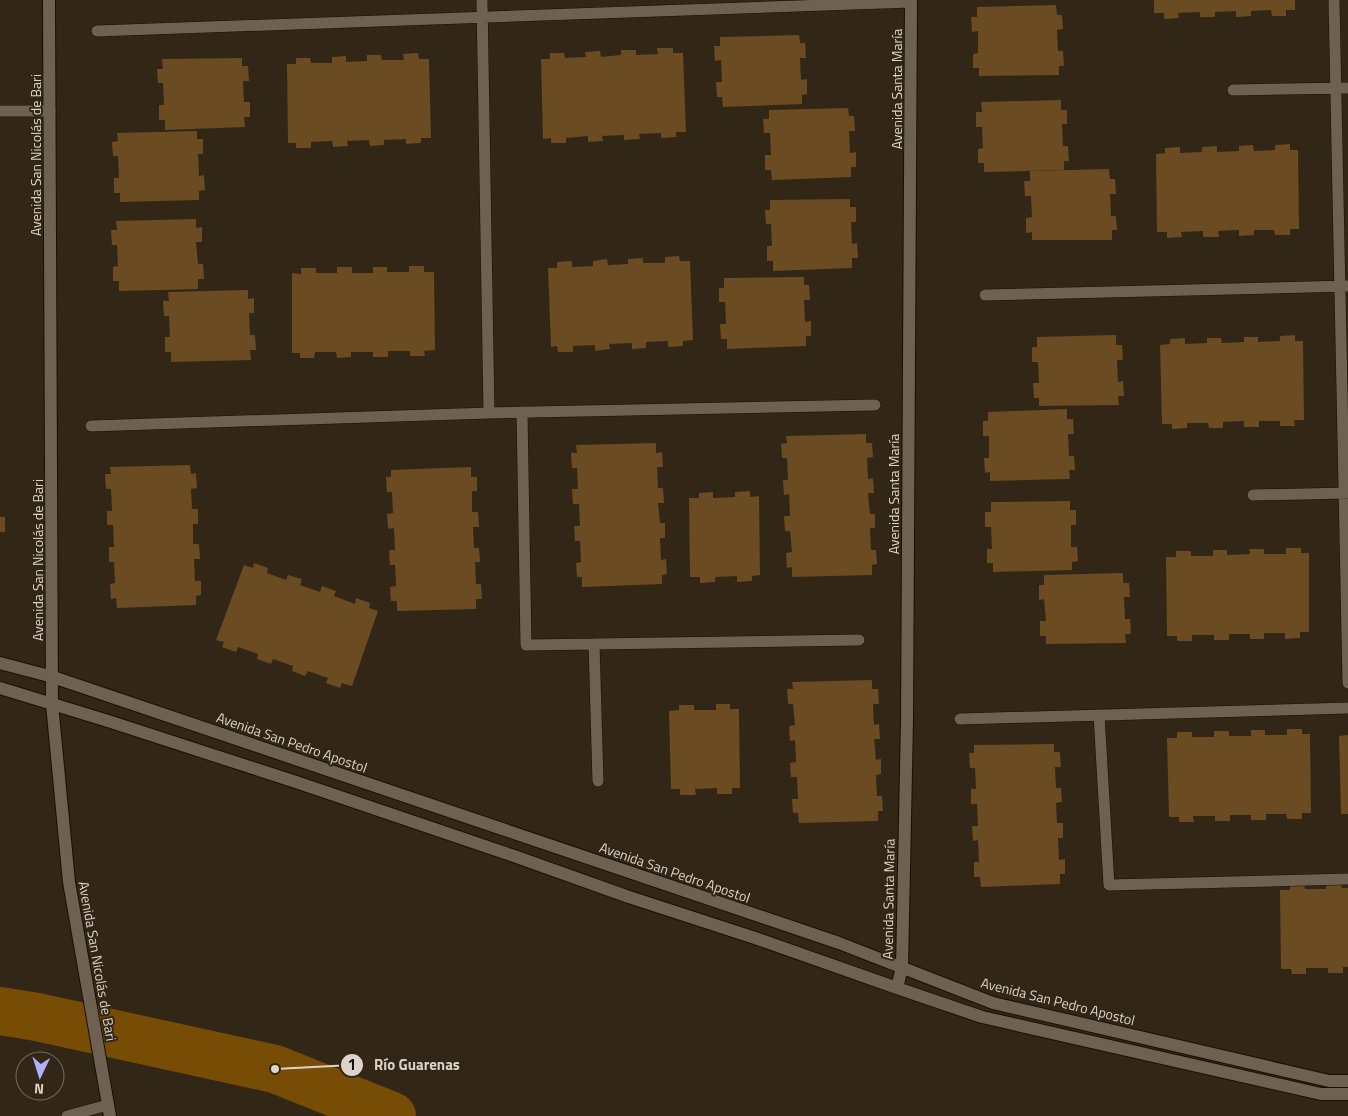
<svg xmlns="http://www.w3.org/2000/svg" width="1348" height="1116" font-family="'Titillium Web',sans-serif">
<rect width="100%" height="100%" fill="#322617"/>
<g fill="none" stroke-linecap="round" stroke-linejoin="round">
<path stroke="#774c04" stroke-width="48" d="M0 1011 37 1017 275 1069 392 1116"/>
</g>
<path fill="#6b4b21" d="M1154 0H1295V10H1286V16H1272L1271 10 1251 11V16L1236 17V11L1215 12V17H1200V12L1178 13 1179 18 1164 19V13H1154Z
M1056 5 1057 15H1062L1063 29 1057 30 1058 51H1063L1064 66H1059V75L979 76V68H973V54L978 53V31L972 32 971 17H977V7Z
M799 35 800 43H805L806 58H800L801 80 807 79V94L802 95V104L723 107 722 97H717L716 82H722L721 60 715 61 714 46H720V37Z
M657 48H673V53H683L686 132H676V137L661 138V133L639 134 640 139 624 140V135L602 136 603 141 588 142V136L566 138V143H551V138L543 139 541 59H550V53H564L565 58 586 57 585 52 600 51 601 57 621 55V50H636V55L658 54Z
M418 53 419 59H429L431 138H421V143L406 144V139L384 140V145L370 146 369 140 347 141 348 146 333 147 332 141 311 142V148H296V143H288L287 64H296V58H310L311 63H332V57L346 56V62L367 61V55H381L382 60H404L403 54Z
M242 58V66H248L249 81H243L244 102H250V117H244L245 127 165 130V120H159V105H164L163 83H158L157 69H163L162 59Z
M1061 100V110H1067V124H1062L1063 146H1068L1069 161H1064V170L984 172V163H978V149L983 148 982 127H976V112H982L981 102Z
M848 108 849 116H854L855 131H849L850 153 856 152V167H851V177L772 180 771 170H765V155H771L770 133H764L763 119H769V110Z
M197 131V139H203V154H198L199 176 204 175 205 190 199 191V200L120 202V193H114V178H119L118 156H113L112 142 118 141 117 133Z
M1290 144V150H1298L1299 229H1290V235H1275L1274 230H1254V235L1239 236V230L1218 231 1219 237H1203V231L1181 232 1182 237 1167 238V232H1157L1156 154 1165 153V148L1180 147V153L1202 152V147L1217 146V152L1239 151V146L1253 145 1254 151 1275 150V145Z
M1109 169 1110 179H1115L1116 194H1110L1111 216H1116L1117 230H1112V240H1032V232L1026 233V218L1032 217 1031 196H1025L1024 181H1030V171Z
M850 199V207H856V222H851L852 244 857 243 858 258H852V268L773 271V261H767V246H772L771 224H766L765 210H770V200Z
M196 219V228L202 227V242H196L198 264H203L204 279H198V289L119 291V281H113V267L118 266 117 245H112L111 230H117L116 221Z
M679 256 680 261H690L693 340 683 341V346L668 347V341L646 342V348L632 349V343L609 344 610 349 595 351V345L573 346V352H558L557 346 551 347 548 268H557V262L572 261V267L593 266V261L607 259 608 265 628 264V259L643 258V263H665V257Z
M409 266H424V272H434L435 350 424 351 425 356H410V351H388V357H373V352H351V357L337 358 336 352H315L314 358H300V353H292V273L301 274V268H316V273H337V267H352V273H373V267H387V272H409Z
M804 277V285H809L810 300H804L805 322 811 321V336H806V346L727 349V339H721L720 324H726L725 302H719V288H724V278Z
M248 290V299L254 298V313H249L250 335H255L256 350H250L251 360 171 362V352H165V337H170L169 316H164L163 301H169L168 292Z
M1116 335V345H1122L1123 360H1117L1118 382 1123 381 1124 396H1118L1119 405 1039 406V398H1034L1033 383H1039L1038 362H1032V347H1037V337Z
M1295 335V341H1303L1304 420H1294L1295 426H1280V421H1259V427H1244V421L1223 422V428H1209L1208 423H1187V428L1172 429V424H1162L1160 345 1170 344V339L1185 338V344L1207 343V338H1221L1222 343 1244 342V337H1258V342L1280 341V336Z
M1067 409V419H1073L1074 434H1068L1069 456H1074L1075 470H1069L1070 479 990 481V472L985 473 984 458H989V436H983V421H988V412Z
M866 434V443H872L873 457 867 458 868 479 873 478 874 493H868L870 514H875V528H870L871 550H876L877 564 872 565V575L792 577V567L787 568 786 553 792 552 790 531H785L784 516H790L789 494 784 495 783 480H788L787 458H782L781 444 787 443 786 436Z
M656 443V453L662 452 663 467H657L658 488H663L664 503H658L660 523H665V538H660L661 560 666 559 667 574 662 575V584L582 587V577H577L576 563 581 562 580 541H575L574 526H580L579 504H573L572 489H578L577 468H572L571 453H577L576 445Z
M190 465 191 474 196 473 197 488 191 489 192 509H198V524H193V544H199L200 559H194L195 581H201V595L196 596V605L117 608 116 598 111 599 110 584 115 583 114 562H109V547H114L113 525H107V511H112L111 489H106L105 474H111L110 467Z
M471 467V477H477V491H472V512H478L479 527H473L474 548H479L480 562H475L476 584H481L482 599H476V609L397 611V601H391L390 587 396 586 395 565H390L389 550H395L394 528 388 529 387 514 393 513 392 492H387L386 477H391V470Z
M750 491V497L759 496 760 575 752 576V581L737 582V576L715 577V582L700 583V577H690L689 498H699V493L713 492V498L735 497V492Z
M1070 501V510H1076V525H1071V547H1077L1078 561 1072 562V570L993 572V563H987V549H992L991 527H985V512H991V502Z
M0 517H5V532H0Z
M1286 548H1301V553H1309V632H1300V638L1285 639V633H1264V639H1250V634H1229V640H1214V635H1192V641H1177V636H1167L1166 557H1176V551H1191V556H1213V550H1227V555L1250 554 1249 549H1264V554H1286Z
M254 563 268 568 267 573 286 580 288 575 302 579 300 585 320 592 322 586 336 591 334 596 355 604 356 598 370 603 369 608 378 611 352 686 342 683 340 688 326 683 328 678 308 671 305 676 292 671 293 666 273 659 271 664 257 659 258 654 238 647 236 652 222 647 224 642 216 640 244 565 253 568Z
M1123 573V583H1129L1130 597H1124L1125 619H1130L1131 634H1125L1126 643 1046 644V636H1040V621H1046L1044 599 1039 600V585H1044V575Z
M872 680V689H878L879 704H873L874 725 879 724 880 739H874L876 760 881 759V774L876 775 877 796H882L883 811H878V821L799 823 798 813H793L792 799H798L797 777H791L790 763 796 762 795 740 790 741 789 726 795 725 793 704H788L787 689H793L792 682Z
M716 704H730V709H739L740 788H732V794H717V788L695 789 696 795H680V789H671L669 711 679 710V705H694V710H716Z
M1287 729H1302V734H1310L1311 813H1302V819H1287L1286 814H1266V820H1251V815H1230V821H1215V816H1193L1194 822H1179V817H1169L1167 738H1177V732H1192V737H1214V731H1229V736H1251V730H1265V735H1287Z
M1348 735V814H1341L1339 736Z
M1054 744V752H1060L1061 767H1055L1056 788H1061L1062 802 1056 803 1057 823H1063V838H1058L1059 860 1065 859V874H1060V884L981 887 980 877H974V862H979L978 840 973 841 972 826H978L977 804H971V789H976L975 768H970L969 753H974V745Z
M1326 883H1341L1342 888H1348V967H1343V973H1328V968H1306V974H1292L1291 969H1281L1280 890H1290V884H1304L1305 889H1326Z"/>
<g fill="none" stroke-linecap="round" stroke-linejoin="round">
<g stroke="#1a0f03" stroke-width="12">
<path id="service" d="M482 0 489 413
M1334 0 1348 683
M97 31 911 2
M1233 90 1348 88
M0 111H50
M985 295 1348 286
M522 412 526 645 859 640
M91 426 489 413 875 405
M1253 495 1348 493
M594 644 598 781
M1099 715 1109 885 1348 879
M960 719 1348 708
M67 1116 108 1105"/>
</g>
<g stroke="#1a0f03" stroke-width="14">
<path id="minor" d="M49 0 52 704 69 882 110 1116
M0 663 53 677 839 943 993 1003 1329 1081H1348
M0 688 108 721 296 782 514 856 629 897 755 938 897 988 982 1017 1321 1094H1348
M897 988 902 967 907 721 911 0"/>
</g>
<use href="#service" stroke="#6f6151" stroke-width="11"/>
<use href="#minor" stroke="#6f6151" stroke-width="12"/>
</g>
<g text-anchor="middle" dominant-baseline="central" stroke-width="4" stroke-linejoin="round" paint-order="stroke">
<g font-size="14" fill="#dcd4cb" stroke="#322617">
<text transform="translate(896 89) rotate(-90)">Avenida Santa María</text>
<text transform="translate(35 155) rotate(-90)">Avenida San Nicolás de Bari</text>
<text transform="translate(893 494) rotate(-90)">Avenida Santa María</text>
<text transform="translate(37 560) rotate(-90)">Avenida San Nicolás de Bari</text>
<text transform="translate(292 742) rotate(19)">Avenida San Pedro Apostol</text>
<text transform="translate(675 872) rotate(19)">Avenida San Pedro Apostol</text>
<text transform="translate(888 899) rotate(-89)">Avenida Santa María</text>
<text transform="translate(98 961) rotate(80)">Avenida San Nicolás de Bari</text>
<text transform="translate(1058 1001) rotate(14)">Avenida San Pedro Apostol</text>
</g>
</g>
<path fill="none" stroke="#dcd4cb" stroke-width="2" d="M275 1069L352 1065"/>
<g fill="#dcd4cb" stroke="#322617" stroke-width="2">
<circle cx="275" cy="1069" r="5"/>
<circle cx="352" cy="1065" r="12"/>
</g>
<g font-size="15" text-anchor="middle" font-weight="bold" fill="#111">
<text x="352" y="1070">1</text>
</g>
<g font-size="15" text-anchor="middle" font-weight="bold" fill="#dcd4cb" stroke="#322617" stroke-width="4" stroke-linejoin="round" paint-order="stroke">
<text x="417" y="1070">Río Guarenas</text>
</g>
<g transform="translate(40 1076) rotate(184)"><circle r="24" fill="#322617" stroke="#766c5f"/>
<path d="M0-4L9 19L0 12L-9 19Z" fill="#acaffb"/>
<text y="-8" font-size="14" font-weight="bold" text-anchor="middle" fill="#dcd4cb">N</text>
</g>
</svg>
